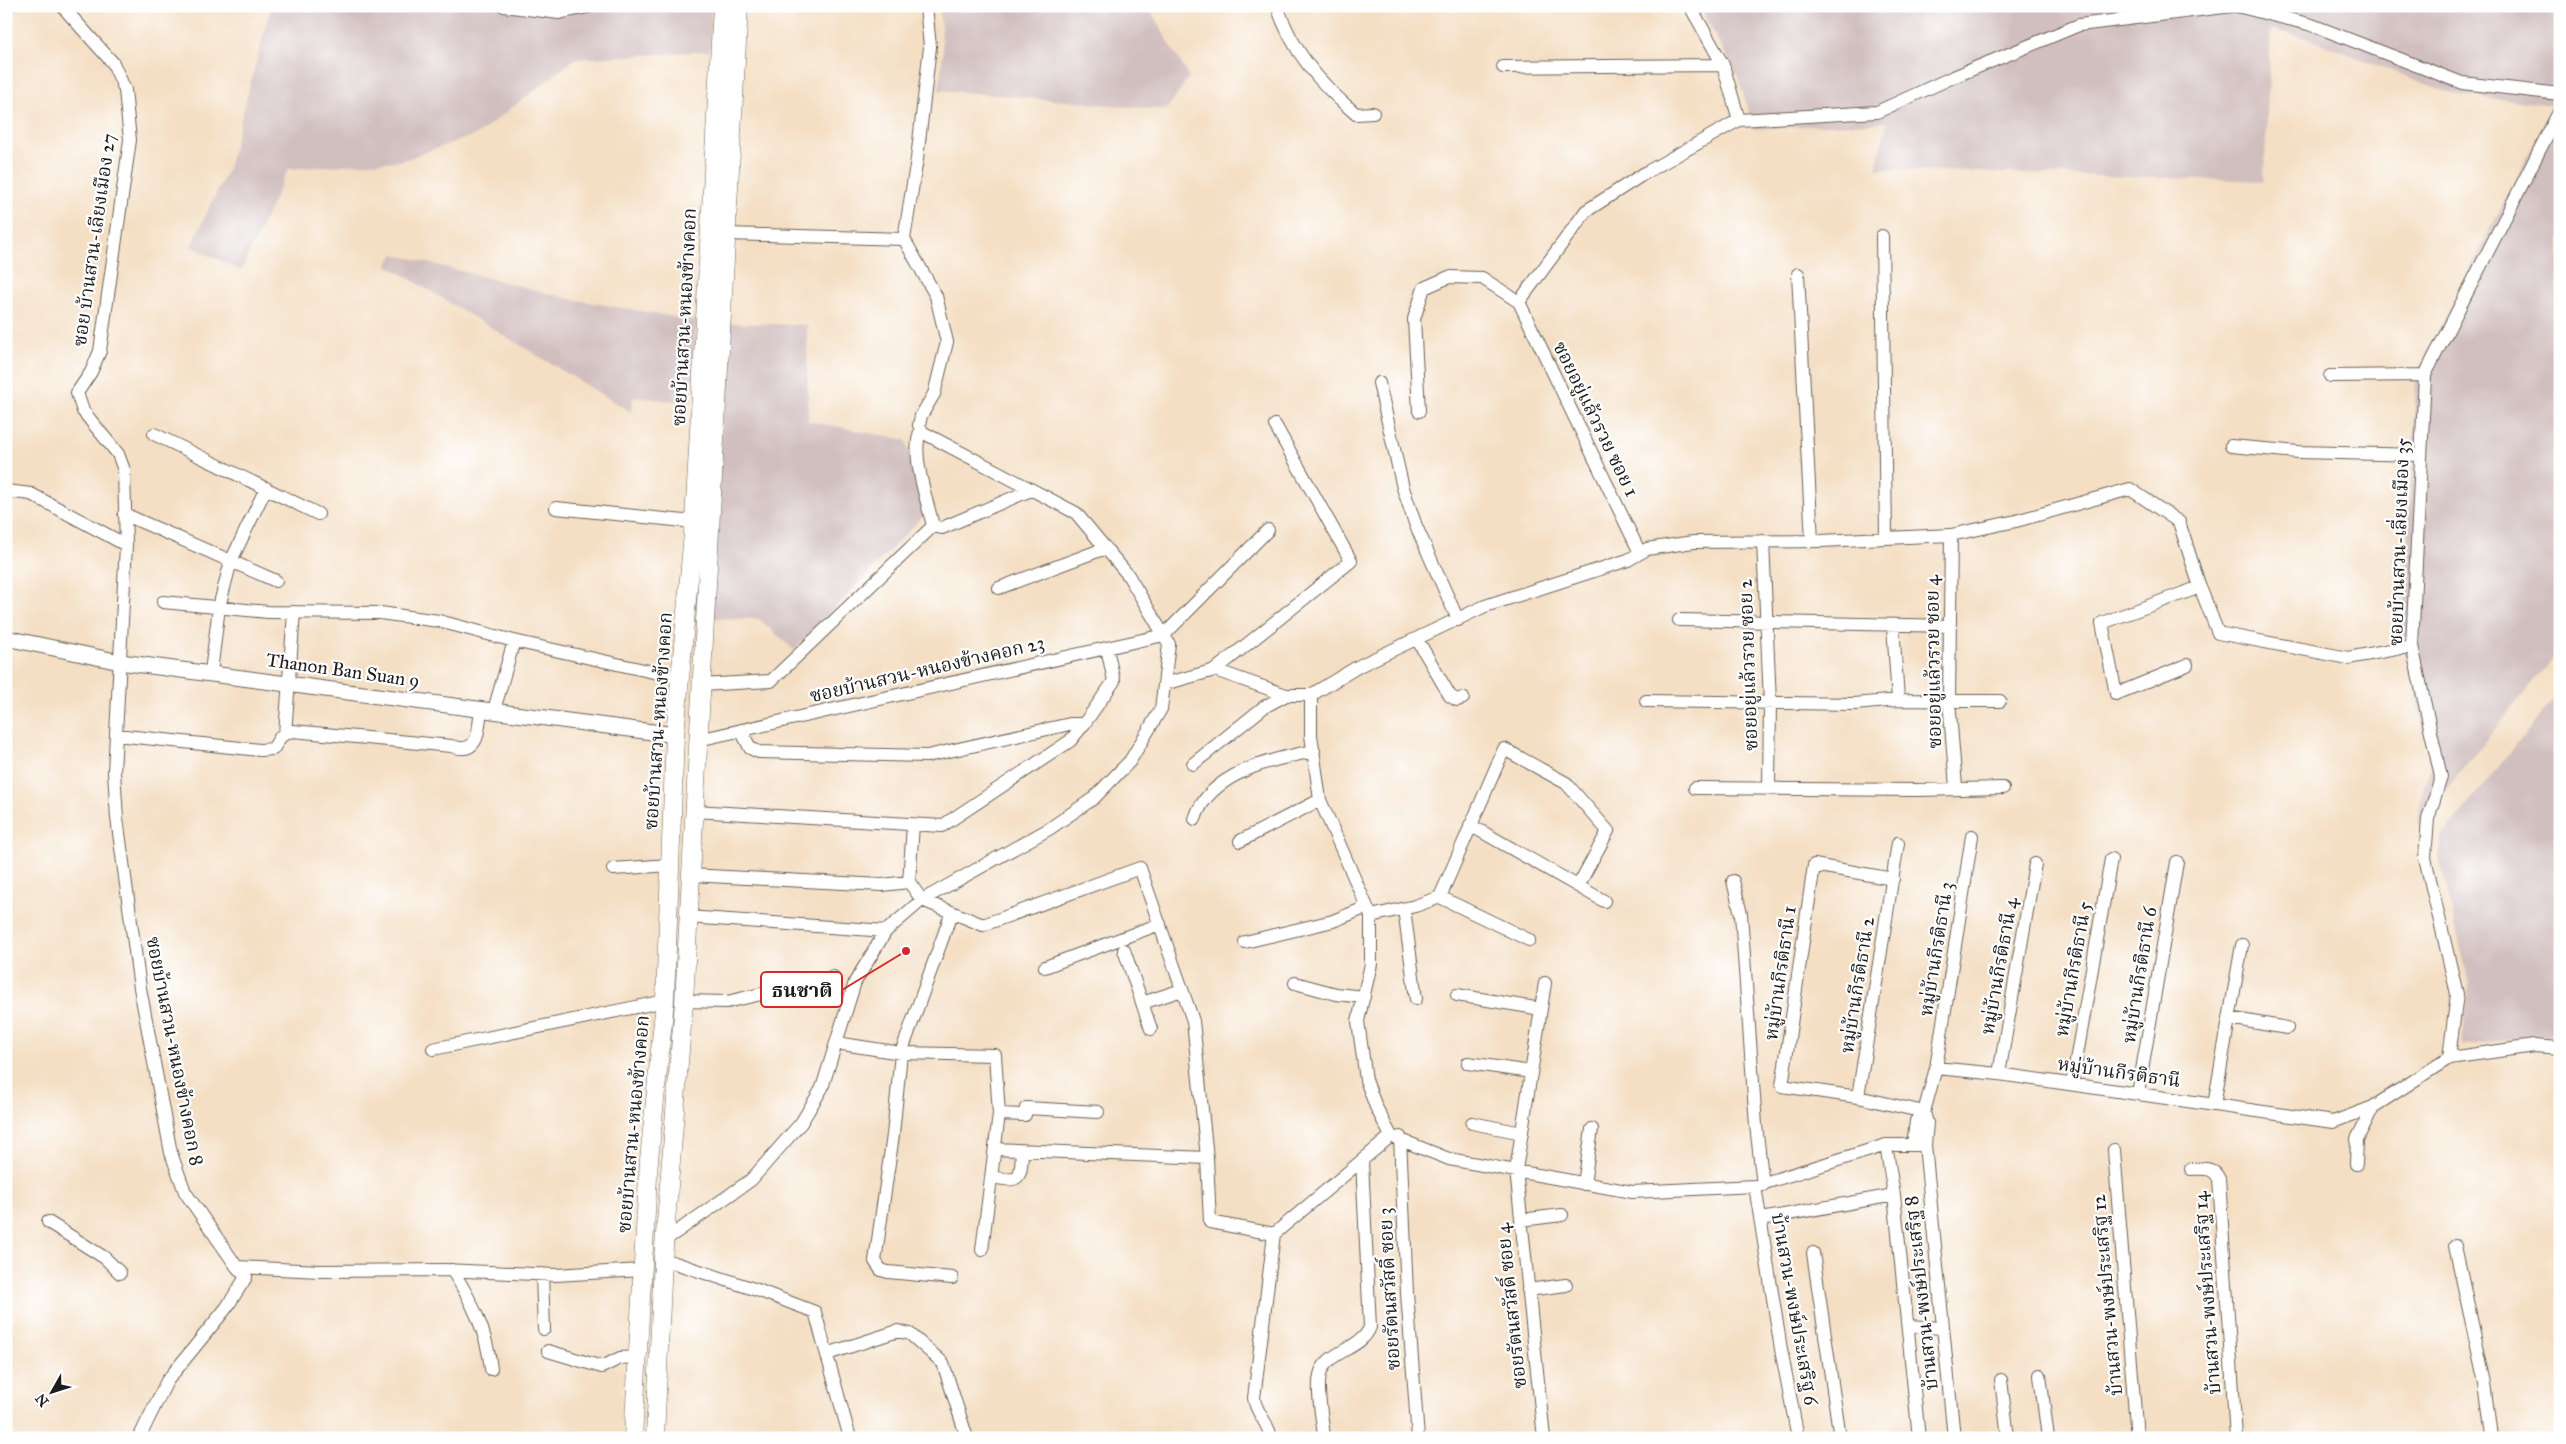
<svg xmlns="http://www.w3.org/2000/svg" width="2566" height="1444" font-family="'IM FELL Great Primer','Noto Serif Thai',serif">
<rect width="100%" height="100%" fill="#fff"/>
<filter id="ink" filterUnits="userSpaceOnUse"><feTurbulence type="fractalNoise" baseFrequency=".02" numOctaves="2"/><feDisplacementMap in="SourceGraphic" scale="10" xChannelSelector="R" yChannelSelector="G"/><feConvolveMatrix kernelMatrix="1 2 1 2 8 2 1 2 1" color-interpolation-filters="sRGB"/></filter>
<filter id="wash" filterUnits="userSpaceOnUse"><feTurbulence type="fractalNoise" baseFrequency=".0096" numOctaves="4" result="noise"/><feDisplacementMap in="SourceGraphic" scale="20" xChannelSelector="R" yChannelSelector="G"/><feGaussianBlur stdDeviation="1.12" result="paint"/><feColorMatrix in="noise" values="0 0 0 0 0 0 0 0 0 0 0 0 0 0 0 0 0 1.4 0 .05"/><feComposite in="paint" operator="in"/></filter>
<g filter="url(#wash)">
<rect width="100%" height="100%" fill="#f4dfc4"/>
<path fill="#d1bfbf" d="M271 6H712L710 51 575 59 478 134 400 161 288 169 241 271 191 246 228 169Z
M939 6H1148L1189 77 1166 110 939 90 943 52Z
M1699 6H2560V649L2417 825 2419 804 2431 764 2403 637 2416 376 2553 105 2452 94 2307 38 2271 29 2264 181 1876 169 1887 122 1754 129 1738 77Z
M394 254 566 298 696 321 692 403 633 397 631 412 387 265Z
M727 323 807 325 808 421 906 440 926 513 794 650 759 619 711 618Z
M2560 691V1036L2542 1035 2462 1046 2469 984 2439 856 2440 839Z"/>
</g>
<g filter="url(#ink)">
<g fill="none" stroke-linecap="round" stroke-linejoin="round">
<g stroke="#686057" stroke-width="14">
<path id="minor" d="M62 6 113 63 125 90 130 140 100 351 91 372 77 393 83 411 118 454 124 470 126 545 114 772 117 818 140 988 171 1153 185 1192 237 1267 320 1271 444 1270 555 1275 642 1270
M504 6 559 13 592 6
M1277 6C1292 51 1320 84 1356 114L1373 113
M1690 6 1723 65 1739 120
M2237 6 2312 25 2462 83 2560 94
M1503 67 1723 65
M726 234 904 239
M1882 236 1886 538
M1798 274 1812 541
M1519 302 1586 211 1645 173 1739 120 1877 112 1951 78 2079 25 2232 6
M1519 302 1640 553
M2330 376 2425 375
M1379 383 1403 488 1416 526 1458 620
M1419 411 1414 319 1424 288 1449 277 1482 278 1519 302
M921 429C910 454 927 499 933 526
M154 434 318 514
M2231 446 2298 452 2421 455
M6 491 31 494 126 545
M556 508 694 522
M124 514 276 581
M933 526 942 528 1031 490
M1951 535 1949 700 1956 787
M1763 541 1770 703 1769 788
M999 588 1106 548
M163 602 268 612 380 613 439 621 514 641 680 678
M1679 620 1950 626
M1893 625 1898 700
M1164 635 1268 530
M1417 639 1450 696 1457 700 1463 698
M2187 665 2116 694 2102 623 2200 587
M1215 670 1351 561 1275 425
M211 672 219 607 231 561 266 488
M1164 684 1215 670 1286 695H1311L1359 666 1485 606 1628 560 1647 549 1693 542 1821 541 1951 535 2016 521 2130 489 2179 522 2200 587 2218 633 2348 658 2412 646
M701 685 771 681 933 526
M1311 695V735L1320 800 1371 916V964L1358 1021 1366 1080 1376 1107 1391 1136
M1646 701 1855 704 1898 700 2000 701
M494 710 514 641
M741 730 750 748 759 752 927 756 1070 724H1084L1114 681 1107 648
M285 734 294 612
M116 735 260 750 273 749 281 736 293 731 451 746C480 756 478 730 481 709
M698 740 1164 635
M1193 764 1264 707 1286 695
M1695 788 1917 790 2003 788
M694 811 942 826 1070 741 1084 724
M1195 819C1209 773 1272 759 1314 751
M1470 825 1604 901
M1240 841 1320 800
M613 869 670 865
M690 875 882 885 909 882 922 900 983 925 1140 868 1193 1021 1207 1158 1210 1222 1274 1234 1391 1136
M1893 879 1814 865 1782 1086 1858 1097 1924 1112
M1733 881 1741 914 1756 1125 1763 1185
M909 882 913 825
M1440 897 1529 940
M1404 909 1416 999
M1371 916 1415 906 1440 897 1504 749 1566 783 1608 831 1578 886
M687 917 886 931
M1245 942 1333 921 1367 907
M1124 950 1151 1029
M1045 967 1160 924
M1295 983 1336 994 1364 997
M1457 995 1541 1009
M684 1001 727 1002 833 977
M1142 1003 1182 990
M2229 1018 2287 1028
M836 1043 901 1053 995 1055 999 1114 982 1250
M433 1049 665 1001
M2449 1058 2457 994 2425 858 2428 819 2441 777 2412 646 2425 375 2560 110
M1468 1063 1531 1072
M1936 1068 1999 1074 2333 1122 2373 1107
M1999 1074 2035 864
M2072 1084 2111 859
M2138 1094 2177 862
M1858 1097 1898 843
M2214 1105 2242 945
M999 1114 1025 1115 1026 1108 1098 1112
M1472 1123 1522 1133
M1391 1136 1449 1159 1632 1192 1755 1186 1886 1145H1925
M1400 1137 1407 1293 1418 1438
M1913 1144 1916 1121 1924 1112
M995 1149 1207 1158
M2114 1150 2137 1438
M2356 1164 2357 1139 2373 1107 2449 1058 2534 1046 2560 1048
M2191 1169C2203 1169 2213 1166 2219 1179L2236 1438
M992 1177C1021 1183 1021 1179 1022 1150
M1584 1184 1592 1129
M1755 1186 1781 1349 1798 1438
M1894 1195 1919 1438
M1761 1219 1894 1195 1886 1145
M1521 1220 1562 1215
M48 1222 105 1258 120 1273
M665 1240 751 1180 801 1123 822 1088 855 982 886 931 922 900 1049 829 1094 798 1130 761 1161 709 1169 644 1128 575 1076 513 922 432 919 425 921 416 934 394 947 342 936 296 904 239 917 159 930 47 926 6
M2455 1246 2485 1383 2492 1438
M1813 1253 1840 1438
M663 1259 760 1291 815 1312 850 1438
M452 1270C472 1301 487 1332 491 1369
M542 1274 544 1329
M952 1278 888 1272 881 1270 875 1261 893 1135 901 1053 952 912
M1528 1290 1566 1285
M1908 1326 1943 1328
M548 1351 602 1367 620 1358 637 1357
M827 1354 898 1331 910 1334 943 1363 967 1438
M2040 1375 2048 1438
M2001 1380 2008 1438
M139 1438 167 1381 227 1307 246 1277 237 1267
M1271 1438C1269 1423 1255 1412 1254 1398L1274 1234
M1324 1438C1323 1421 1316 1391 1320 1375 1325 1351 1362 1350 1370 1327L1362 1161
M1544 1438 1516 1170 1545 983
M1954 1438 1925 1145 1927 1123 1924 1112 1936 1068 1972 836"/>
</g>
<g stroke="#686057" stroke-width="17">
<path id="tertiary" d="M6 638 120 662 675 735"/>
</g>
<g stroke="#686057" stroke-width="19">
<path id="secondary" d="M633 1438 649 1160 665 1001 675 735 694 522 722 6
M655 1438 663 1259 684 1001 739 6"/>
</g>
<use href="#minor" stroke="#fff" stroke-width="12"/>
<use href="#tertiary" stroke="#fff" stroke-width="15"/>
<use href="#secondary" stroke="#fff" stroke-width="18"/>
</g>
</g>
<g text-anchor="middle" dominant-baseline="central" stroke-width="4.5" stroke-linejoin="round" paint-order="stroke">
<g font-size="19" fill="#1c1c1c" stroke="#fff">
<text transform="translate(94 240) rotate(-82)">ซอย บ้านสวน-เลียงเมือง 27</text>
<text transform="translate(684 317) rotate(-87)">ซอยบ้านสวน-หนองข้างคอก</text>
<text transform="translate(1596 419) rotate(64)">ซอยอยู่แล้วรวย ซอย 1</text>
<text transform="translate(2399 542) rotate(-88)">ซอยบ้านสวน-เลี่ยงเมือง 35</text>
<text transform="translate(1933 662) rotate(-91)">ซอยอยู่แล้วรวย ซอย 4</text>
<text transform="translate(1748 665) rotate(-92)">ซอยอยู่แล้วรวย ซอย 2</text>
<text transform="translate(927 669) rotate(-13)">ซอยบ้านสวน-หนองข้างคอก 23</text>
<text transform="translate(343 670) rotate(8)">Thanon Ban Suan 9</text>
<text transform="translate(658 721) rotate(-86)">ซอยบ้านสวน-หนองข้างคอก</text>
<text transform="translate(1936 949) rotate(-81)">หมู่บ้านกีรติธานี 3</text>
<text transform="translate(1999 966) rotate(-80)">หมู่บ้านกีรติธานี 4</text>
<text transform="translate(2073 969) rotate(-80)">หมู่บ้านกีรติธานี 5</text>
<text transform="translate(1780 973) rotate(-82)">หมู่บ้านกีรติธานี 1</text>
<text transform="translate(2139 975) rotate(-81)">หมู่บ้านกีรติธานี 6</text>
<text transform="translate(1857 985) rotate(-81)">หมู่บ้านกีรติธานี 2</text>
<text transform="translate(175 1051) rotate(79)">ซอยบ้านสวน-หนองข้างคอก 8</text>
<text transform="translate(2119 1072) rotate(8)">หมู่บ้านกีรติธานี</text>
<text transform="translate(633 1124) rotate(-85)">ซอยบ้านสวน-หนองข้างคอก</text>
<text transform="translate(1389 1289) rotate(-93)">ซอยรัตนสวัสดิ์ ซอย 3</text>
<text transform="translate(1921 1293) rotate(-96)">บ้านสวน-พงษ์ประเสริฐ 8</text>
<text transform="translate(2207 1293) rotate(-94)">บ้านสวน-พงษ์ประเสริฐ 14</text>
<text transform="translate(2107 1295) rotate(-95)">บ้านสวน-พงษ์ประเสริฐ 12</text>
<text transform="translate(1511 1306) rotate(-96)">ซอยรัตนสวัสดิ์ ซอย 4</text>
<text transform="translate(1795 1309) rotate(80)">บ้านสวน-พงษ์ประเสริฐ 6</text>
</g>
</g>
<path fill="none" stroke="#d62828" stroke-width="2" d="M906 951L842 990"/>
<circle fill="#d62828" stroke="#fff" stroke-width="2" cx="906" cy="951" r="5"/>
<rect fill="#fff" stroke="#d62828" stroke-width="2" x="761" y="972" width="81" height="35" rx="5"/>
<g font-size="20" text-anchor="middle" font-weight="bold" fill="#1c1c1c">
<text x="802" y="997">ธนชาติ</text>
</g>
<rect width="2566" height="1444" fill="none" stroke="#fff" stroke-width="25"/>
<g transform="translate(52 1392) rotate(231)" stroke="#ffffff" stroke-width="4" paint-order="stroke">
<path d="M0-4L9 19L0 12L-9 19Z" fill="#1c1c1c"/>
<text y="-8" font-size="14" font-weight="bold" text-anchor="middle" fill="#1c1c1c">N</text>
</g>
</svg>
